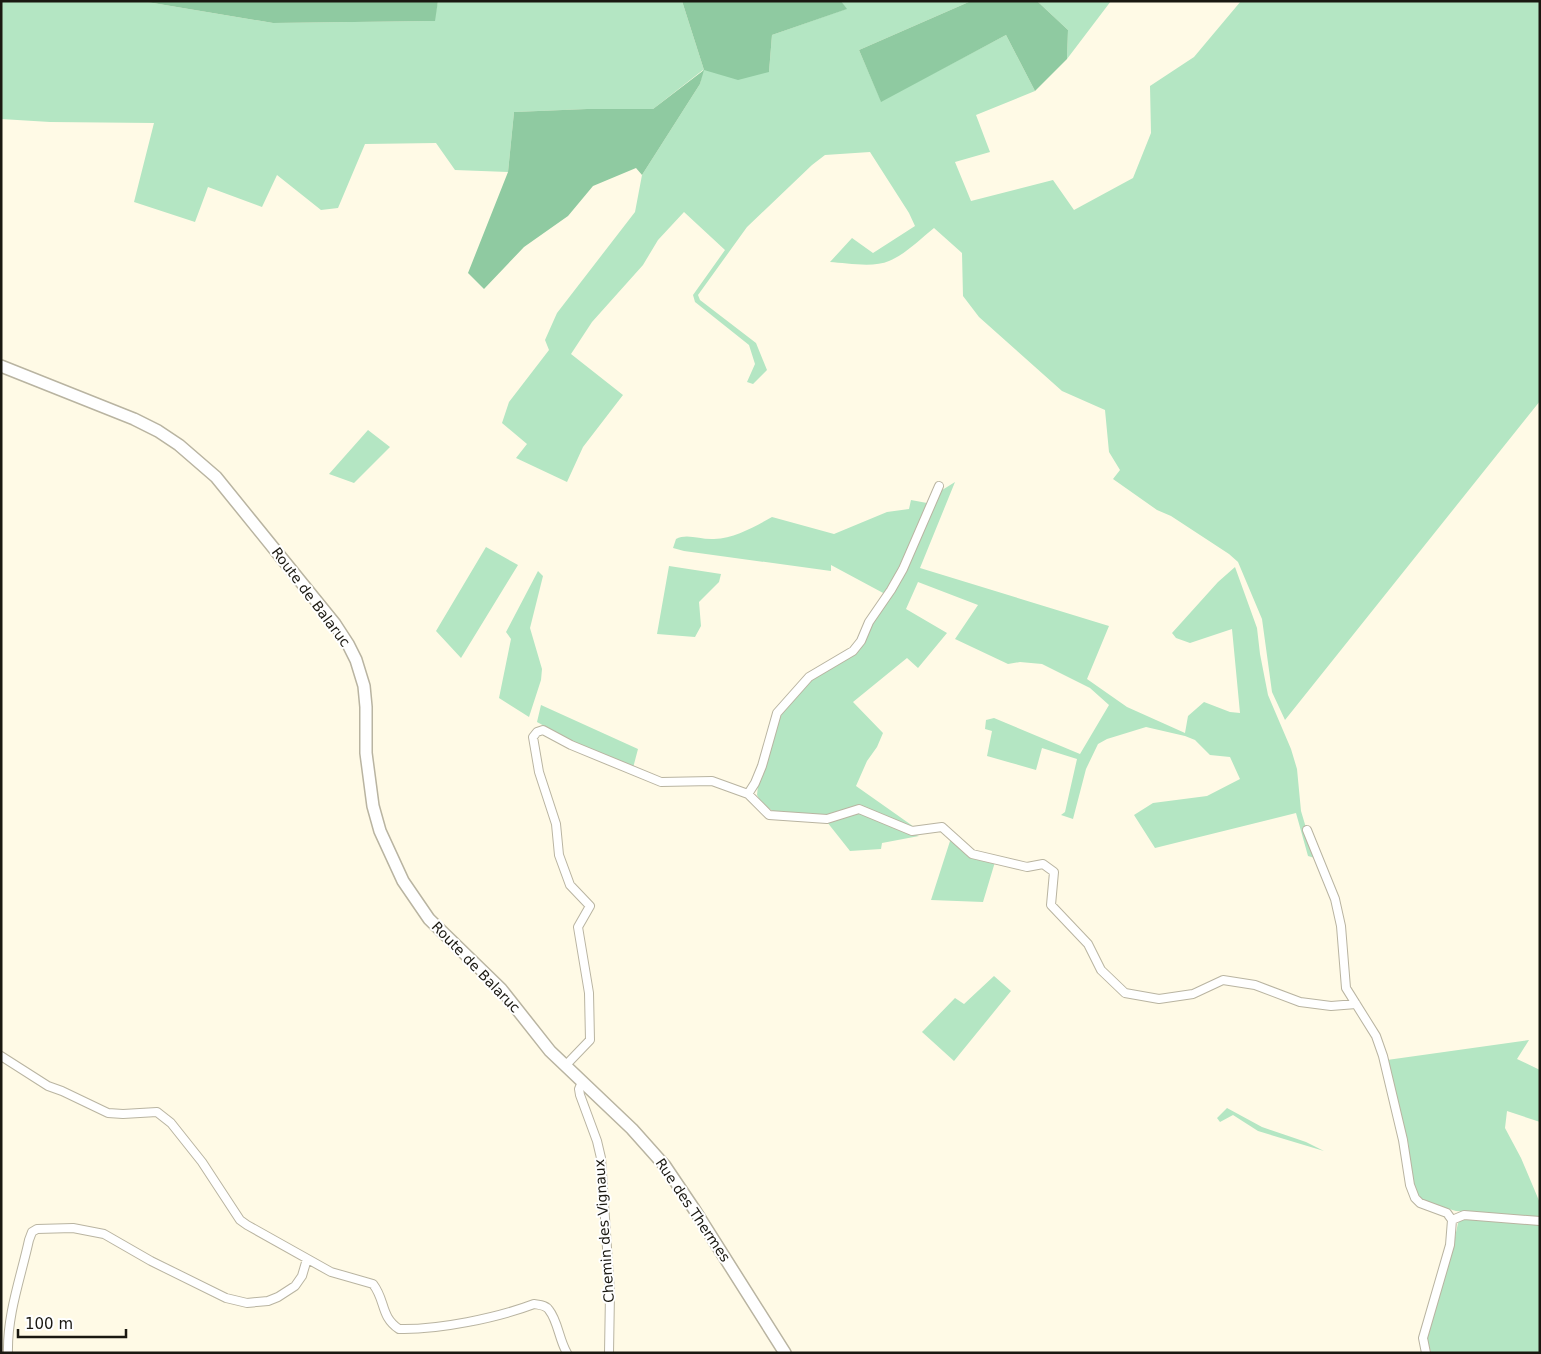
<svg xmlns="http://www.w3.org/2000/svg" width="1541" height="1354" font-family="'DejaVu Sans',sans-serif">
<rect width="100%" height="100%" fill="#fffae6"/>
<path fill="#b4e6c3" d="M1 1H141L273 23 434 21 438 1H682L704 70 769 72 772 35 846 9 841 1H971L859 50 881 101 1006 35 1035 91 976 115 990 152 955 162 971 201 1053 180 1074 210 1133 178 1151 133 1150 86 1194 57 1241 1H1540V401L1285 720 1272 692 1262 619 1238 562 1229 554 1171 516 1157 510 1113 479 1120 470 1109 452 1105 410 1062 391 979 317 963 296 962 253 934 228C920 239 906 254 889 261 874 268 846 263 830 262L852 238 873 253 915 226 909 213 870 152 825 155 812 165 747 227 698 295 700 300 756 343 767 370 753 384 747 382 755 364 749 345 695 302 693 295 725 250 684 212 658 240 643 265 592 322 571 354 623 395 583 447 567 482 516 458 527 444 502 423 509 402 549 350 545 340 557 313 635 212 642 175 700 84 703 70 653 109H587L514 112 508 172 455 170 436 143 365 144 338 208 321 210 277 175 262 207 208 187 195 222 134 202 154 123 50 122 1 119Z
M1037 1H1111L1067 59 1068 30Z
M368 430 390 447 354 483 329 474Z
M955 482 920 568 1109 626 1087 679 1127 707 1185 733 1188 716 1204 702 1230 712 1240 713 1232 629 1190 643 1176 638 1172 633 1218 582 1235 567 1257 628 1260 654 1268 695 1291 749 1297 769 1301 811 1315 858 1308 856 1296 813 1155 848 1134 815 1153 803 1207 796 1240 779 1230 757 1210 755 1195 740 1185 736 1146 727 1107 739 1098 744 1086 769 1073 819 1061 815 1065 812 1077 759 1042 748 1036 770 987 756 992 731 985 729 986 720 994 718 1080 754 1109 705 1090 688 1042 664 1020 662 1008 664 955 639 978 605 918 582 906 609 947 633 918 668 907 658 853 702 883 733 877 747 867 761 856 786 917 829 856 806 826 817 776 813 762 804 757 795 758 785 778 714 809 681 844 659 894 592 939 492Z
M911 500 927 503 899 569 885 594 831 565V571L684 551 673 548 676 539C687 533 701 540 714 539 735 538 754 527 772 517L834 534 887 512 909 509Z
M486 547 518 565 461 658 436 631Z
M669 566 721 574 719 582 699 602 701 626 695 637 657 634Z
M538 571 543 576 530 628 542 669 541 680 529 717 499 698 511 639 506 632Z
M541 705 638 749 633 768 586 749 537 722Z
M860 812 888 825 919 836 882 843 881 849 850 851 827 822Z
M951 838 968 852 995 862 983 902 931 900Z
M994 976 1011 991 954 1061 922 1032 955 998 964 1004Z
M1529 1040 1517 1059 1540 1070V1122L1507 1111 1505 1128 1521 1158 1540 1203V1217L1456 1211 1422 1201 1416 1194 1412 1179 1408 1142 1387 1060Z
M1227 1108 1262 1127 1306 1142 1324 1151 1258 1131 1233 1115 1220 1122 1217 1118Z
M1462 1219 1540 1223V1353H1431L1427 1338 1453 1247 1458 1223Z"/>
<path fill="#8fcaa1" d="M141 1H438L435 21 273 23Z
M682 1H841L847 9 772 35 769 72 738 80 704 70 700 84 642 175 636 168 593 186 568 216 524 247 484 289 468 273 508 172 514 112 587 109H653L704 70Z
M971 1H1037L1068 30 1067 59 1035 91 1006 35 881 102 859 50Z"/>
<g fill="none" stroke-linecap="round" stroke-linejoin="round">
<g stroke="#b9b4a1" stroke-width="10">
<path id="minor" d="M748 794 755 783 762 766 777 713 809 677 853 651 861 641 869 622 891 590 903 569 939 486
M1307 830 1335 899 1341 926 1346 988 1376 1036 1383 1056 1403 1140 1410 1185 1415 1198 1420 1203 1447 1213 1452 1220 1450 1245 1423 1338 1426 1353
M1 1056 48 1086 62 1091 108 1113 123 1114 157 1112 171 1123 202 1162 240 1220 247 1225 331 1272 373 1284C386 1301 380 1316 399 1329 438 1330 497 1318 534 1304 540 1305 546 1305 549 1310 558 1321 559 1340 567 1353
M565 1066 590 1040 589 993 578 927 590 906 570 885 559 855 556 824 539 772 533 737 537 732 543 730 571 745 661 782 712 781 748 794 769 815 827 819 859 809 912 831 942 827 972 854 1027 867 1043 864 1054 872 1051 905 1088 944 1101 970 1125 993 1159 999 1193 994 1223 980 1255 985 1300 1002 1331 1006 1356 1004
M582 1082 579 1089 580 1095 597 1141 601 1158 610 1293 609 1353
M1452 1220 1464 1215 1540 1221
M8 1353C7 1314 21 1277 29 1240L32 1232 37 1229 73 1228 104 1234 151 1261 226 1298 247 1303 268 1301 278 1297 295 1286 302 1276 307 1259"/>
</g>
<g stroke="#b9b4a1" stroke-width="14">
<path id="secondary" d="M1 366 134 419 158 431 179 445 216 477 335 624 348 644 356 660 364 686 366 707V753L373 806 380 831 403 881 429 919 501 989 550 1051 632 1129 665 1166 694 1209 785 1353"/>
</g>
<use href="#minor" stroke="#fff" stroke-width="8"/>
<use href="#secondary" stroke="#fff" stroke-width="11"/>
</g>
<g text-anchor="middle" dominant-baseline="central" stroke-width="4" stroke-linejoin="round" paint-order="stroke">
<g font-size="14" fill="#1a1811" stroke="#fff">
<text transform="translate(311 597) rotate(53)">Route de Balaruc</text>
<text transform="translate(476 967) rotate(46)">Route de Balaruc</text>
<text transform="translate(693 1210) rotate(56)">Rue des Thermes</text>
<text transform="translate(604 1231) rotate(-94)">Chemin des Vignaux</text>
</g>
</g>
<rect width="1541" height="1354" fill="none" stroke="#1a1811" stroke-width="5"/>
<path d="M18 1329v8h108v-8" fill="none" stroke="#1a1811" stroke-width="2.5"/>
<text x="25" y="1329" font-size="15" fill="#1a1811" stroke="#ffffff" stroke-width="4" paint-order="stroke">100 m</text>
</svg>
